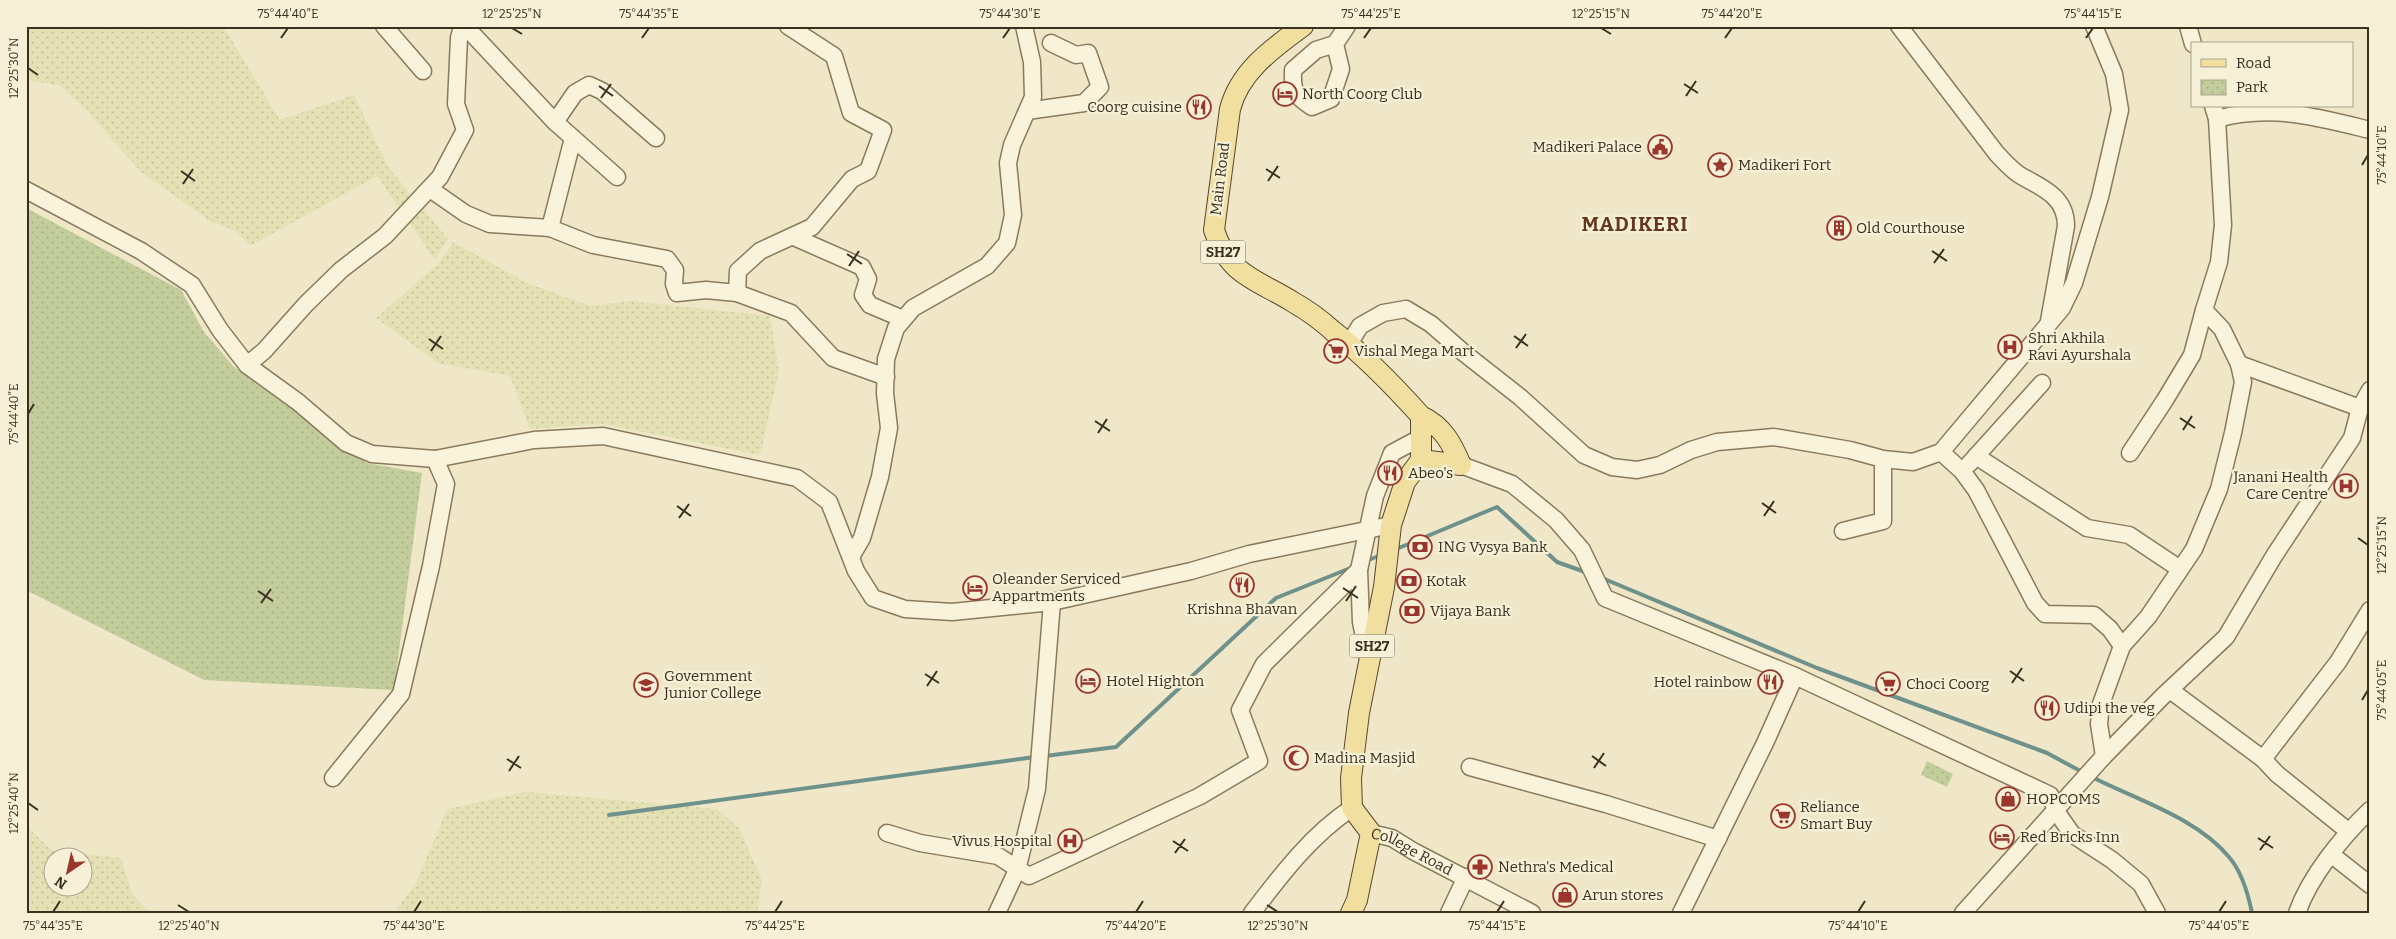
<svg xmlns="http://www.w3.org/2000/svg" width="2396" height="939" font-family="Bitter,serif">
<defs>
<pattern id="farmland-dots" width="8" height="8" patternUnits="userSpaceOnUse" patternTransform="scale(1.25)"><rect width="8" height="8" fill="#e4e1b5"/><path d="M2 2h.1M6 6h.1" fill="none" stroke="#c4c19b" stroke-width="1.8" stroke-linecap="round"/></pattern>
<pattern id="park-dots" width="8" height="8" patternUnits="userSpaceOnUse" patternTransform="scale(1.25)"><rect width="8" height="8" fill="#c2cd9b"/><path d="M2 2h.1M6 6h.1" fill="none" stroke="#a8b085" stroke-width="1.8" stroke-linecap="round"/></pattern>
</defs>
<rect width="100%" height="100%" fill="#efe7c7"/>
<path fill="url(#farmland-dots)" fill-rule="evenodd" d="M26 26H223L280 120 354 95 388 167 448 239 435 260 377 176 250 246 235 231 210 221 141 172 86 110 59 85 26 80Z
M453 242 529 284 591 306 629 301 770 316 779 371 760 455 602 424 530 429 510 376 438 363 376 318 438 264Z
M526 792 717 809 739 828 762 880 757 913H394L416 883 447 809Z
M26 826 51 850 121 858 132 894 151 913H26ZM52 856H82V886H52Z"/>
<path fill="url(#park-dots)" d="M26 208 181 290 204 332 233 366 367 463 422 473 394 690 204 680 26 590Z
M1927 761 1953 774 1947 787 1921 775Z"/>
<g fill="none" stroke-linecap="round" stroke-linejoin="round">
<path stroke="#6f918c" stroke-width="4" d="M1394 550 1497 507 1557 562 1588 573
M1366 561 1381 555
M1602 578 1817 668 2047 753 2084 773
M1045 756 1116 747 1276 598 1353 567
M2090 776C2134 799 2196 817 2229 857 2242 872 2248 893 2252 913
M609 815 1035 757"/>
<g stroke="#8b795c" stroke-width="19">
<g id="minor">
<path d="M384 26 423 71"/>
<path d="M465 26 555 122 617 177"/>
<path d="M1899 26 1997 154C2005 162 2012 171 2023 177 2045 189 2066 198 2066 226L2049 321"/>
<path d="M2188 26 2193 44"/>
<path d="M1335 44 1341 69 1331 99 1312 107C1295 96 1292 91 1293 70L1316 50 1335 44 1347 26"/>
<path d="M2213 106 2217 119C2272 104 2317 117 2370 130"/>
<path d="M1027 111 1084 103 1100 87 1088 53 1076 55 1051 43"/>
<path d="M555 122 575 93 589 85 602 91 656 138"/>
<path d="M573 138 550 228 593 245 667 259 675 270 674 284 677 293 706 290 737 293 791 313 833 358 886 377"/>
<path d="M430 189 466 214 490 224 550 228"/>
<path d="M26 190 141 251 192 285 220 330 247 365 298 402 346 443 372 454 435 459 534 440 603 436 797 478 829 502 856 571 873 598 905 609 952 612 1052 602 1191 571 1249 554 1391 525"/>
<path d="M794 237 862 267 868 279 863 295 870 305 903 319"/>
<path d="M737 293 738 271 760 251 812 227 852 179 868 171 883 130 851 113 834 56 788 26"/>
<path d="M1349 344 1360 326 1383 313 1406 309 1431 324 1464 353 1520 397 1584 455 1612 467 1637 470 1660 465 1691 450 1717 442 1774 437 1850 450 1883 459 1913 462 1941 452 2062 308 2074 283 2100 197 2120 110 2114 74 2094 26"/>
<path d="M2239 364 2360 408"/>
<path d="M247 365 264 351 306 304 341 270 385 236 440 177 465 130 456 104 459 38 462 26"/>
<path d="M1941 452 1962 471 1976 490 2035 603 2045 614 2094 615 2110 629 2122 646"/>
<path d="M2130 453 2165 400 2192 355 2204 310"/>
<path d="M1976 456 2087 528 2129 535 2180 569"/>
<path d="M1969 464 2042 383"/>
<path d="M1461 465 1512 484 1556 520 1582 550 1605 598 1795 676 2050 795 2056 811 2072 834 2112 860 2141 884 2157 913"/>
<path d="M1843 531 1883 521V459"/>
<path d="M851 557 862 538 880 477 889 428 885 393 886 359 896 328 913 308 987 266 1007 243 1013 215 1008 163 1012 145 1033 97 1032 62 1024 26"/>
<path d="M1359 570 1375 496 1392 453 1422 437"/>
<path d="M2170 690 2263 759 2277 774 2348 831"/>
<path d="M2104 756 2099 724 2101 704 2122 646 2148 617 2194 549 2219 489 2233 433 2243 382 2239 364 2222 329 2204 310 2219 262 2223 225 2217 119"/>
<path d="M2263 759 2338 662 2370 610"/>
<path d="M1470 767 1606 804 1718 839"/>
<path d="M333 778 401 694 431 566 446 484 435 459"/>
<path d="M887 833 920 843 998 856 1029 876 1200 796 1259 761 1240 710 1264 664 1359 570 1361 622 1368 657"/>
<path id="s1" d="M1371 833 1392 838 1413 851 1532 913"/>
<path d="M2332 855 2370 885"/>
<path d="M997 913 1017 870 1037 789 1052 602"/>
<path d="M1252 913C1281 875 1312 834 1352 808"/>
<path d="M1449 913 1466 877"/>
<path d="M1681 913 1765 743 1795 676"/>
<path d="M1963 913 2104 756 2163 696 2226 637 2274 556 2352 438 2360 408 2370 390"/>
<path d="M2297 913C2310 876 2342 837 2370 810"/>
</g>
</g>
<g stroke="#594730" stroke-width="22">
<path id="major" d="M1303 26C1272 49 1240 71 1230 109L1214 230C1229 276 1256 279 1293 302 1307 310 1321 320 1333 331 1365 356 1394 386 1421 416
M1421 416C1443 426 1452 444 1461 465L1421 460Z
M1351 913 1357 900 1371 833 1352 808 1351 778 1359 713 1384 587 1391 525 1405 482 1421 460"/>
</g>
<use href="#minor" stroke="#f9f3db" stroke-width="16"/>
<use href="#major" stroke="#f1dfa0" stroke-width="20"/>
</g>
<path fill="none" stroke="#3b3020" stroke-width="2" d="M512 28 522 34M1601 28 1611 34M281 38 288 28M642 38 649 28M1003 38 1010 28M1364 38 1371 28M1725 38 1732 28M2086 38 2093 28M28 68 38 75M1684 84 1698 93M599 86 613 96M1686 96 1696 81M601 98 611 84M2362 165 2368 155M1266 169 1280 178M181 171 195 181M1268 181 1278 166M183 184 193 169M1932 251 1947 261M847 254 862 264M1934 263 1944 249M849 266 859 251M1514 336 1528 346M429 339 443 349M1516 348 1526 334M431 351 441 336M28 414 34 404M2180 418 2195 428M1095 421 1110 431M2183 430 2192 416M1098 433 1107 419M1762 503 1776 513M677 506 691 516M1764 516 1774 501M679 518 689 504M2358 538 2368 545M1343 588 1358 598M258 591 273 601M1346 601 1356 586M261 603 271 589M2010 671 2024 681M925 674 939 683M2012 683 2022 668M927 686 937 671M2362 700 2368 690M1592 756 1606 766M507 759 521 768M1594 768 1604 753M509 771 519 756M28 803 38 810M2258 838 2273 848M1173 841 1188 851M2260 850 2270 836M1175 853 1185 839M178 905 189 912M1267 905 1278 912M53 912 60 901M414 912 421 901M775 912 782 901M1136 912 1143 901M1497 912 1504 901M1858 912 1865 901M2219 912 2226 901"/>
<defs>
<g id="hotel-ring" transform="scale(1.25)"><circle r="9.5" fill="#f6f0d7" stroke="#9a362c" stroke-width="1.5"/><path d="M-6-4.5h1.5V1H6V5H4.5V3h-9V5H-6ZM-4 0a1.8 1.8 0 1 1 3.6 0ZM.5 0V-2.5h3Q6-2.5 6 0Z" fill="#9a362c"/></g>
<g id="restaurant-ring" transform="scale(1.25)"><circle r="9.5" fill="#f6f0d7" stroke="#9a362c" stroke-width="1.5"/><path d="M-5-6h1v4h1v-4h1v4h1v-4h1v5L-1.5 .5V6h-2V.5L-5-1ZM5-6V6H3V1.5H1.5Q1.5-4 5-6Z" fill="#9a362c"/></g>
<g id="civic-ring" transform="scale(1.25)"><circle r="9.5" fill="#f6f0d7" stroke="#9a362c" stroke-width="1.5"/><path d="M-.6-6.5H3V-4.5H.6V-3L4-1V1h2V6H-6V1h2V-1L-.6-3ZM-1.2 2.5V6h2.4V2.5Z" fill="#9a362c"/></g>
<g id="sight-ring" transform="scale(1.25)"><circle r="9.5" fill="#f6f0d7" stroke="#9a362c" stroke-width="1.5"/><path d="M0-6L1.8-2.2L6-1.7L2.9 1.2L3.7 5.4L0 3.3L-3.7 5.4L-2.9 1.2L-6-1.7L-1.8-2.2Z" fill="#9a362c"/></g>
<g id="building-ring" transform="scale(1.25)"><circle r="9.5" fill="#f6f0d7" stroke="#9a362c" stroke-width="1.5"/><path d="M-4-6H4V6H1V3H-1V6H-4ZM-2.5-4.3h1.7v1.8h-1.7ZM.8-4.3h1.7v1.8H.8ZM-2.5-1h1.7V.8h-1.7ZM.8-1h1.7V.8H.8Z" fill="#9a362c"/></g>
<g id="hospital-ring" transform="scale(1.25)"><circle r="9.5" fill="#f6f0d7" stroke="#9a362c" stroke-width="1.5"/><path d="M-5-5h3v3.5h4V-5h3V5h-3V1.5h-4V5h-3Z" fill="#9a362c"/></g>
<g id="supermarket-ring" transform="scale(1.25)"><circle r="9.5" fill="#f6f0d7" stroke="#9a362c" stroke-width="1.5"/><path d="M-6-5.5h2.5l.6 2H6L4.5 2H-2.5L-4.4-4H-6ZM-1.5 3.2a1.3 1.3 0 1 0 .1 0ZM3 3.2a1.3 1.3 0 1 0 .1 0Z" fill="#9a362c"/></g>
<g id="bank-ring" transform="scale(1.25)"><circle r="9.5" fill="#f6f0d7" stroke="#9a362c" stroke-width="1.5"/><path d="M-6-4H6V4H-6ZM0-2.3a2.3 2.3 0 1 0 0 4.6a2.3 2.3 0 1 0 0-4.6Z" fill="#9a362c"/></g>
<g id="university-ring" transform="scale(1.25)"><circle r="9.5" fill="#f6f0d7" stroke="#9a362c" stroke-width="1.5"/><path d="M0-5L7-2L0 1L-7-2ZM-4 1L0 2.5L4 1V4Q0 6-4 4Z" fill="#9a362c"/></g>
<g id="mosque-ring" transform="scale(1.25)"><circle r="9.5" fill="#f6f0d7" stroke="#9a362c" stroke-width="1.5"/><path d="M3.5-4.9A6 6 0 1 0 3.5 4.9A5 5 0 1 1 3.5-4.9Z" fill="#9a362c"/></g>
<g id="shop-ring" transform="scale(1.25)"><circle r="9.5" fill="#f6f0d7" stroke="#9a362c" stroke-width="1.5"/><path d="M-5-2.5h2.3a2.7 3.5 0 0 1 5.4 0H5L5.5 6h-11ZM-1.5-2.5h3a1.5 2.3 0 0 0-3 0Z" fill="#9a362c"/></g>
<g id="pharmacy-ring" transform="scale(1.25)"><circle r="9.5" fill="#f6f0d7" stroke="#9a362c" stroke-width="1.5"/><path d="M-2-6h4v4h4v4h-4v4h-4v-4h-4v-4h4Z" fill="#9a362c"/></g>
</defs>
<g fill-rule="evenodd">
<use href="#hotel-ring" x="1285" y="94"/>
<use href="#restaurant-ring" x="1199" y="107"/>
<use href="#civic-ring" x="1660" y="147"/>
<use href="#sight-ring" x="1720" y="165"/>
<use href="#building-ring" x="1839" y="228"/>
<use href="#hospital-ring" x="2010" y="347"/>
<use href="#supermarket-ring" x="1336" y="351"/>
<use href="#restaurant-ring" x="1390" y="473"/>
<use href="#hospital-ring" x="2346" y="486"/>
<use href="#bank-ring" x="1420" y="547"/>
<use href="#bank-ring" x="1409" y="581"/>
<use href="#restaurant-ring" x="1242" y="585"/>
<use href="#hotel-ring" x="975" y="588"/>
<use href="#bank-ring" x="1412" y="611"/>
<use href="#hotel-ring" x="1088" y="681"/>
<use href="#restaurant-ring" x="1770" y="682"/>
<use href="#supermarket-ring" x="1888" y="684"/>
<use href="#university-ring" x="646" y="685"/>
<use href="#restaurant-ring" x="2047" y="708"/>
<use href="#mosque-ring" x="1296" y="758"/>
<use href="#shop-ring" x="2008" y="799"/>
<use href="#supermarket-ring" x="1783" y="816"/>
<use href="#hotel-ring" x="2002" y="837"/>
<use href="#hospital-ring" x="1070" y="841"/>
<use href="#pharmacy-ring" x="1480" y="867"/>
<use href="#shop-ring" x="1565" y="895"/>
</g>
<g text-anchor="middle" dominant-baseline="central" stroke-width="4.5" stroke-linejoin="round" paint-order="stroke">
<g fill="#f6f0d7" stroke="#736a57" stroke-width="1">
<rect x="1200.5" y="240.5" width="45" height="23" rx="4"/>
<rect x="1349.5" y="634.5" width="45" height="23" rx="4"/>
</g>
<g font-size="14" font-weight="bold" fill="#3b3020">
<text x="1223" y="252">SH27</text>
<text x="1372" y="646">SH27</text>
</g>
<g font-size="15" fill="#3b3020" stroke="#f6f0d7" text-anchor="start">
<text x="1302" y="94">North Coorg Club</text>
<text x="1182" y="107" text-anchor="end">Coorg cuisine</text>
<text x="1642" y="147" text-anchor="end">Madikeri Palace</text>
<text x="1738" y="165">Madikeri Fort</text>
<text x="1856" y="228">Old Courthouse</text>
<text x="2028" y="338">Shri Akhila<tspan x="2028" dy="17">Ravi Ayurshala</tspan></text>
<text x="1354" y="351">Vishal Mega Mart</text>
<text x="1408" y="473">Abeo's</text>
<text x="2328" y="477" text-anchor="end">Janani Health<tspan x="2328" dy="17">Care Centre</tspan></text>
<text x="1438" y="547">ING Vysya Bank</text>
<text x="992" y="579">Oleander Serviced<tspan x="992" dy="17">Appartments</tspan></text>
<text x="1426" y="581">Kotak</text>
<text x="1242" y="609" text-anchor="middle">Krishna Bhavan</text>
<text x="1430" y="611">Vijaya Bank</text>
<text x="664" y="676">Government<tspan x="664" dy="17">Junior College</tspan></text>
<text x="1106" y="681">Hotel Highton</text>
<text x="1752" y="682" text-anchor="end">Hotel rainbow</text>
<text x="1906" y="684">Choci Coorg</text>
<text x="2064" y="708">Udipi the veg</text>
<text x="1314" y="758">Madina Masjid</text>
<text x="2026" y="799">HOPCOMS</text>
<text x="1800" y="807">Reliance<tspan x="1800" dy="17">Smart Buy</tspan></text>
<text x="2020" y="837">Red Bricks Inn</text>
<text x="1052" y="841" text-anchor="end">Vivus Hospital</text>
<text x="1498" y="867">Nethra's Medical</text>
<text x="1582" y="895">Arun stores</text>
</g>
<g font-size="15" fill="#3b3020" stroke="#f6f0d7">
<text transform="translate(1220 179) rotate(-83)">Main Road</text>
<text stroke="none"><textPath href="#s1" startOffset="45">College Road</textPath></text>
</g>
<g font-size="20" font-weight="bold" letter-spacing="1" fill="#68351f" stroke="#f6f0d7">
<text x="1635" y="224">MADIKERI</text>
</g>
</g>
<rect width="2396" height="939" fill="none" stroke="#f6f0d7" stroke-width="55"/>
<rect x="2191" y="42" width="162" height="65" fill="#f6f0d7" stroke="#aba38e"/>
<rect x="2201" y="59" width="25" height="8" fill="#f1dfa0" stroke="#aba38e"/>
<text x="2236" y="68" font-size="15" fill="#3b3020">Road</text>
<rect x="2201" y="80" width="25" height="15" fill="url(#park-dots)" stroke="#aba38e"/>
<text x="2236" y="92" font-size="15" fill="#3b3020">Park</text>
<g transform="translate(68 872) rotate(214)"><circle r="24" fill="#f6f0d7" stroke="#aba38e"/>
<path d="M0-4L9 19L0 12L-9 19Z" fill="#9a362c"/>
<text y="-8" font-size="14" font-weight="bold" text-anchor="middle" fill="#3b3020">N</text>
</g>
<rect x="28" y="28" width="2340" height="884" fill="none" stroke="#3b3020" stroke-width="2"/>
<g font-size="12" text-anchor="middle" fill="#3b3020">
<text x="288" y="18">75°44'40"E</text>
<text x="512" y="18">12°25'25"N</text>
<text x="649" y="18">75°44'35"E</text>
<text x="1010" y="18">75°44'30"E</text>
<text x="1371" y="18">75°44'25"E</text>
<text x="1601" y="18">12°25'15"N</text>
<text x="1732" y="18">75°44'20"E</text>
<text x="2093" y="18">75°44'15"E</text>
<text transform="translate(14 68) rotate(-90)" y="4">12°25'30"N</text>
<text transform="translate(2382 155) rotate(-90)" y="4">75°44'10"E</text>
<text transform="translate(14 414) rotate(-90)" y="4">75°44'40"E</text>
<text transform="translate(2382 545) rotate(-90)" y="4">12°25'15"N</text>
<text transform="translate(2382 690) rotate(-90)" y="4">75°44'05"E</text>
<text transform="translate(14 803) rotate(-90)" y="4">12°25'40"N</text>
<text x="53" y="930">75°44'35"E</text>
<text x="189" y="930">12°25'40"N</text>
<text x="414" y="930">75°44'30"E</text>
<text x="775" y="930">75°44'25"E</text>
<text x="1136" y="930">75°44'20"E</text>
<text x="1278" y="930">12°25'30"N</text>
<text x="1497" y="930">75°44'15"E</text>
<text x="1858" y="930">75°44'10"E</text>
<text x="2219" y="930">75°44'05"E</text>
</g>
</svg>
